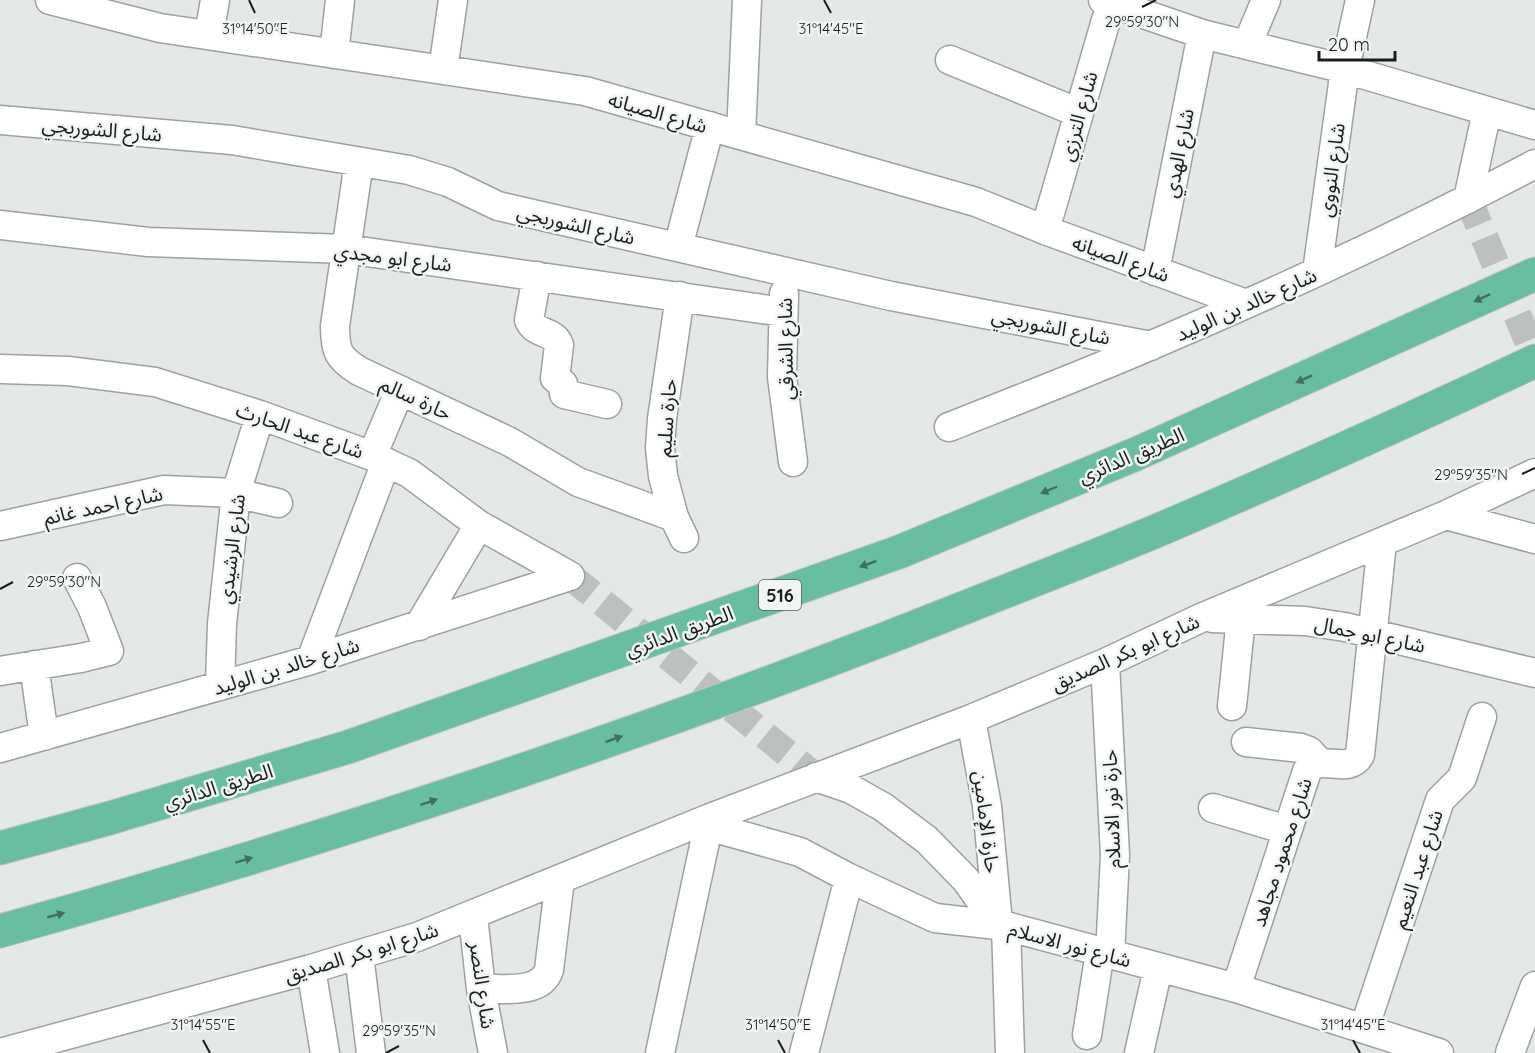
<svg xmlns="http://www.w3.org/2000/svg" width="1535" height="1053" font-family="Quicksand,'Noto Sans Arabic',sans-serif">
<rect width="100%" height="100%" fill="#e4e8e6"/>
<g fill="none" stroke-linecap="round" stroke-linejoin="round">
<path stroke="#bcc0be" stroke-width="28" stroke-dasharray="28 14" stroke-linecap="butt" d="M1468 199 1535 357
M570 576 816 777"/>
<g stroke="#9da19f" stroke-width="31">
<path id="minor" d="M50 0 160 28 585 91 976 202 1045 230 1246 304
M1103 0 1202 34 1345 69 1535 125
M209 35 215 0
M1247 45 1266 0
M334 54 340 0
M950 60 1079 113
M443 70 453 0
M0 120 232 140 409 170 448 182 498 206 891 296 1151 346
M741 135 747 0
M359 162 335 326C335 351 338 358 359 371L510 442 578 482 674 517
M1468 199 1487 111
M0 225 148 242 346 249 783 312
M1045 230 1111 3
M678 247 710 126
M1155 271 1202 34
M1317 272 1345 69 1360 0
M537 276 529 320C535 335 554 330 559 345L555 378 563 384 564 394 607 404
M784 294 782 377 793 462
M680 296 662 419 660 448 663 476 674 517 684 538
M0 369 68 371 155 382 260 415 372 456 409 473 479 525 570 576
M949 427C1017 400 1085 374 1152 345 1282 290 1410 230 1535 164
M372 456 400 390
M1446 515 1535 539
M0 526 164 490 236 493 278 503
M1212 618 1305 621 1345 627 1535 673
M419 626 479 525
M311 660 386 462
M1105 663 1115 855 1110 955
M34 665 44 736
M0 671 81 658 109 651 92 607 77 578
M220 686 222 624 236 493 260 415
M1232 706 1241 618
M971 719 987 806 998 923
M1246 742 1301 748 1309 751 1320 763
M0 748 311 660 570 576
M816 777 851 789 883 807 927 840 966 880 998 925
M1213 808 1287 830
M708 826 800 852 849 878 935 918 1006 926 1236 988 1439 1053
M473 916 481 989 493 1053
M1006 926 1010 1053
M359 955 371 1053
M311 969 325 1053
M1236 988 1307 771C1320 752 1348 776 1360 755L1382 542
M481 989C503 988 540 995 549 970L560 879
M1364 1029 1440 800 1462 778 1482 717
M1087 1035 1100 952
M0 1053 311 969 417 937 710 818 971 719 1105 663 1201 618 1446 515 1535 473
M660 1053 710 818
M804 1053 849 878
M1139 1053 1158 968
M1510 1053 1535 986"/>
</g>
<g stroke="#c4c4c4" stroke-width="35">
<path id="motorway" d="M0 848 110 818 348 747 899 552 1136 454 1535 274
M0 931C339 837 672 725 999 594 1057 571 1117 548 1175 523 1296 471 1416 417 1535 361"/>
</g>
<use href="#minor" stroke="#fff" stroke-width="28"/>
<use href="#motorway" stroke="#67bea3" stroke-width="33"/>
</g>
<defs><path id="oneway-solid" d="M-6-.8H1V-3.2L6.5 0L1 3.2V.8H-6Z" transform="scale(1.5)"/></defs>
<g fill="#426e60">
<use href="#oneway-solid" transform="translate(1482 298) rotate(155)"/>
<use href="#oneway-solid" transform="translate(1304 379) rotate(156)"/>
<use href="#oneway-solid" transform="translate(1049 490) rotate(157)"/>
<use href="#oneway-solid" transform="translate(868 564) rotate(160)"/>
<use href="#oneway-solid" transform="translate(614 739) rotate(-20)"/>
<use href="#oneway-solid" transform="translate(429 802) rotate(-19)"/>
<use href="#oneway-solid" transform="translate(244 860) rotate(-17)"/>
<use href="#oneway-solid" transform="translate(56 915) rotate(-15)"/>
</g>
<path fill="none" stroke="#1c1e1d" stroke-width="2" d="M249 0 255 13M824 0 831 13M1142 7 1156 0M1522 474 1535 468M0 589 13 582M203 1040 210 1053M778 1040 785 1053M1353 1040 1360 1053M386 1053 399 1046"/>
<g text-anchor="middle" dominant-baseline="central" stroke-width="5" stroke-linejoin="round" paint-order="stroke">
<rect fill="#f1f5f4" stroke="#5c5e5e" stroke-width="1.5" x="759" y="580" width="42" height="30" rx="4.5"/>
<g font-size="18" font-weight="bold" fill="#1c1e1d">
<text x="780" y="595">516</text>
</g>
<g font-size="20" fill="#1c1e1d" stroke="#f1f5f4">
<text transform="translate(658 112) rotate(16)">شارع الصيانه</text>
<text transform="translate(1078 116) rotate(-74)">شارع الترزي</text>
<text transform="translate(102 129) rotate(5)">شارع الشوربجي</text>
<text transform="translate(1178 153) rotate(-79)">شارع الهدي</text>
<text transform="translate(1331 170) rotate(-82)">شارع النووي</text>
<text transform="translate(576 224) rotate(13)">شارع الشوربجي</text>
<text transform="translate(393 257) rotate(7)">شارع ابو مجدي</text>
<text transform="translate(1121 258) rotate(20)">شارع الصيانه</text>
<text transform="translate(1246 304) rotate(-24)">شارع خالد بن الوليد</text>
<text transform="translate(1051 326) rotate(11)">شارع الشوربجي</text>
<text transform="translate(785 349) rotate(-91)">شارع الشرقي</text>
<text transform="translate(416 398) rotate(25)">حارة سالم</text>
<text transform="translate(666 418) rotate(-86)">حارة سليم</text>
<text transform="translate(300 430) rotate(19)">شارع عبد الحارث</text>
<text transform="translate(1131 455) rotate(-23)">الطريق الدائري</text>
<text transform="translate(103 505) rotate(-12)">شارع احمد غانم</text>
<text transform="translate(231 549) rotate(-83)">شارع الرشيدي</text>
<text transform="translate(679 631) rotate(-20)">الطريق الدائري</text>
<text transform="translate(1370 634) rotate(12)">شارع ابو جمال</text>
<text transform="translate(1125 652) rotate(-24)">شارع ابو بكر الصديق</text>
<text transform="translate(286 666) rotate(-17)">شارع خالد بن الوليد</text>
<text transform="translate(218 786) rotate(-17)">الطريق الدائري</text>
<text transform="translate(1111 809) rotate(-92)">حارة نور الاسلام</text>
<text transform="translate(987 822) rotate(83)">حارة الإمامين</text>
<text transform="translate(1281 852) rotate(-72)">شارع محمود مجاهد</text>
<text transform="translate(1417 869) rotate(-72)">شارع عبد النعيم</text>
<text transform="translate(1070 944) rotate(15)">شارع نور الاسلام</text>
<text transform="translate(361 952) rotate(-17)">شارع ابو بكر الصديق</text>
<text transform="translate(483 985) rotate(82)">شارع النصر</text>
</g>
</g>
<g font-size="15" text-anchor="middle" fill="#1c1e1d" stroke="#f1f5f4" stroke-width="5" stroke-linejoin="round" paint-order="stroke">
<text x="1142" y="27">29°59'30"N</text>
<text x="255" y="34">31°14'50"E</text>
<text x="831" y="34">31°14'45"E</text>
<text x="1471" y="480">29°59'35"N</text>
<text x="64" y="587">29°59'30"N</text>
<text x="203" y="1030">31°14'55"E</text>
<text x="778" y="1030">31°14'50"E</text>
<text x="1353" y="1030">31°14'45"E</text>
<text x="399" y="1036">29°59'35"N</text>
</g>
<path d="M1319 51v9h76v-9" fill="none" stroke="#1c1e1d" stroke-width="3"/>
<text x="1328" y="51" font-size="18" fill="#1c1e1d" stroke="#f1f5f4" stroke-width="4.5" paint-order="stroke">20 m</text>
</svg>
